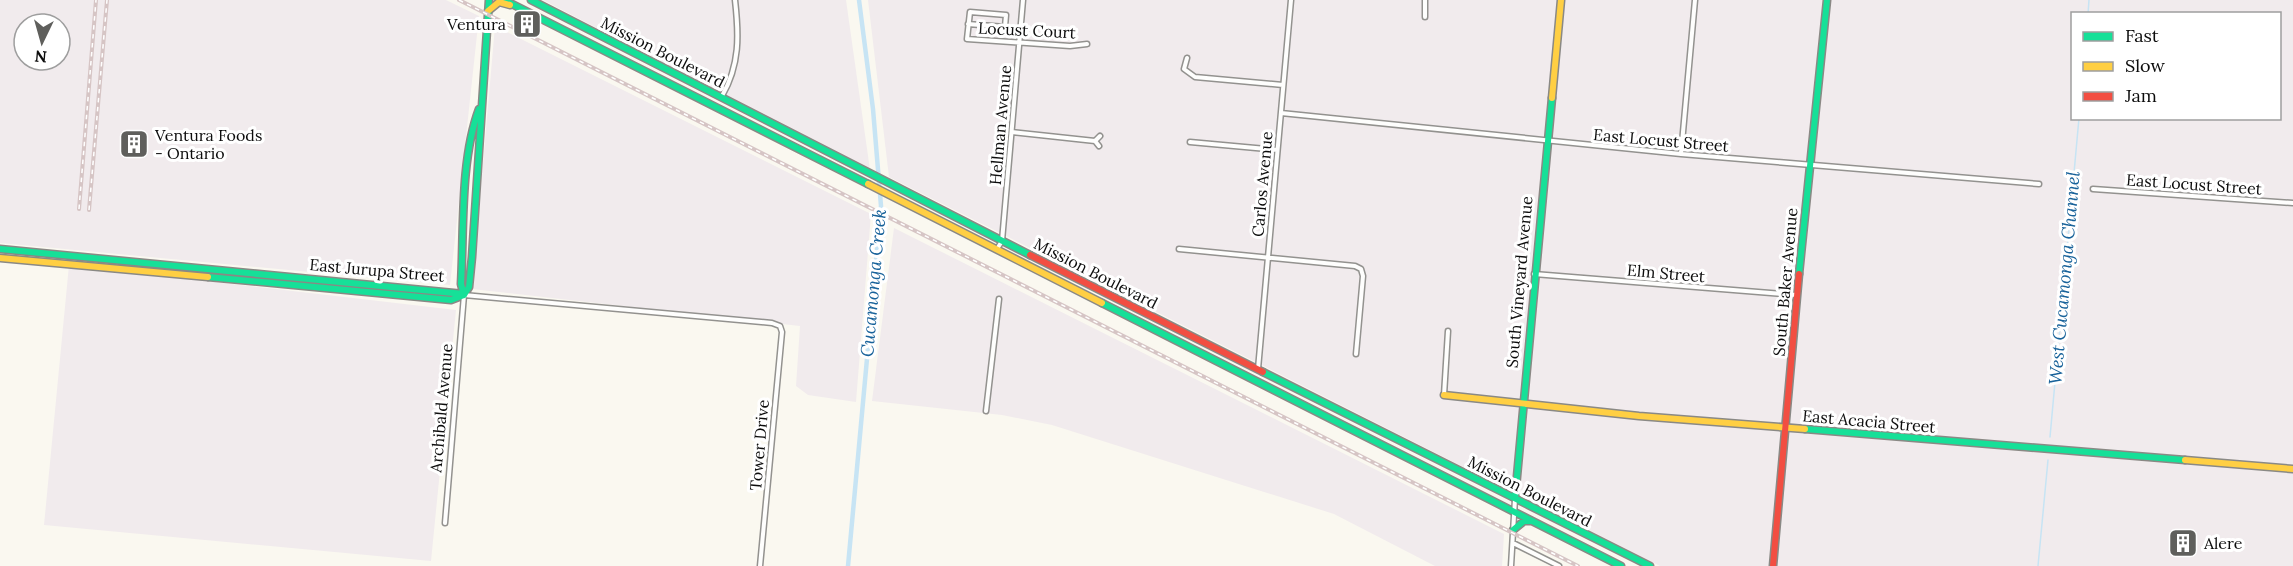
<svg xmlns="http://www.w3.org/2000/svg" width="2293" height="566" font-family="Lora,serif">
<rect width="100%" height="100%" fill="#faf8f0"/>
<path fill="#f1ebed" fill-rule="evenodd" d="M0 0H446L479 16 450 285 0 243ZM24 24H60V60H24Z
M543 0H846L870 170Z
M868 0H2293V566H1660L889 177ZM2072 14H2280V118H2072Z
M495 26 871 214 856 402 808 395 796 386 800 326 472 289Z
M894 228 1504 534 1502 566H1435L1334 514 1052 425 1002 415 872 401Z
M69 265 456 310 431 561 44 525Z"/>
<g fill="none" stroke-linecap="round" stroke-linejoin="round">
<path stroke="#c7e4f4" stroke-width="1.5" d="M2088 14 2089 0
M2050 437 2079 118
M2038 566 2048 460"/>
<path stroke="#c7e4f4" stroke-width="4.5" d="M848 566 881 206 873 109 859 0"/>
<g stroke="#93928f" stroke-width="7">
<path id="street" d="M1425 0V17
M968 24 1005 27 1006 15 970 12 967 39 1070 46 1087 44
M1187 58 1184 69 1195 77 1283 85
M722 96C740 65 739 35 735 0
M1281 113 1681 154 2039 184
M1012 132 1095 141
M1190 142 1277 150
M1099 146 1095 141 1100 136
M1681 154 1695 0
M2093 189 2293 203
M997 249 1002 241 1023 0
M1179 249 1355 266 1361 269 1363 276 1356 354
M1534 274 1797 295
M1258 369 1291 0
M1444 395 1448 331
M986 411 999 299
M445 523 464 295 772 323 780 326 782 332 760 566
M1513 543 1559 566
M1511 566 1515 499"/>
</g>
<g stroke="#8a8985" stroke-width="9">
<path id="fast" d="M504 0 868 184
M531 0 1030 255
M0 249 464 294
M1799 274 1827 0
M208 277 451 300 464 295
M464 295 469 287 472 257 489 0
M464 295 461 284C464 230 460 160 479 109
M1102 303 1621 566
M1263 372 1650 566
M1805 429 2185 460
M1515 498 1552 98
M1513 530 1524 521H1531"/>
</g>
<g stroke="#8a8985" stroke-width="9">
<path id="slow" d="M488 11 499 2 510 5
M1552 98 1561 0
M868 184 1102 303
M0 258 208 277
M1444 395 1639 416 1805 429
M2185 460 2293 469"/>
</g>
<g stroke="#8a8985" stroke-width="9">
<path id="jam" d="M1030 255 1263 372
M1773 566 1799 274"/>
</g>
<use href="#street" stroke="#fefefd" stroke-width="4"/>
<use href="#fast" stroke="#16e098" stroke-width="6"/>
<use href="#slow" stroke="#ffcf43" stroke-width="6"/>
<use href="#jam" stroke="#f24e42" stroke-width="6"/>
<g stroke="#d6c5c5" stroke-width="4">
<path id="rail" d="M459 0 1578 566
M79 209 96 0
M89 210 107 0"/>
</g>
<use href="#rail" stroke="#fff" stroke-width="1.5" stroke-dasharray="4.5" stroke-linecap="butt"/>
</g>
<defs>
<g id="building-square" transform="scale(1.5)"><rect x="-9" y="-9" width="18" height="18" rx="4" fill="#5f5f5c" stroke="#fff"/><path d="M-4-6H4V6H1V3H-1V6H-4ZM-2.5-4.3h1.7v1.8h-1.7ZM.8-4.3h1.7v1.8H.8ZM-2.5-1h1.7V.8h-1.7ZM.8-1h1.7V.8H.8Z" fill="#fff"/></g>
</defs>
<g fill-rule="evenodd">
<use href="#building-square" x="527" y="24"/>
<use href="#building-square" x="134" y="144"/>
<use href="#building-square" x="2183" y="543"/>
</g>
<g text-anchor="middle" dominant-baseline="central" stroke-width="6" stroke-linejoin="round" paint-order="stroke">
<g font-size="16" fill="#0c0c0c" stroke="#fff" text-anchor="start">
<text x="506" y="24" text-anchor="end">Ventura</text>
<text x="155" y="135">Ventura Foods<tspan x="155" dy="18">- Ontario</tspan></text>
<text x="2204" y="543">Alere</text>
</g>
<g font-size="16" fill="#0c0c0c" stroke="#fff">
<text transform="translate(1027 30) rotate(3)">Locust Court</text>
<text transform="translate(663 52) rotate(27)">Mission Boulevard</text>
<text transform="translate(1000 125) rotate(-85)">Hellman Avenue</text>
<text transform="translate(1661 140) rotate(5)">East Locust Street</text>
<text transform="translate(1262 184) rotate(-85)">Carlos Avenue</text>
<text transform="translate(2194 184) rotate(4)">East Locust Street</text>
<text transform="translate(377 270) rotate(5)">East Jurupa Street</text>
<text transform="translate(1096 273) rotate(27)">Mission Boulevard</text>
<text transform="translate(1666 273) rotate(5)">Elm Street</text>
<text transform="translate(1519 282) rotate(-85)">South Vineyard Avenue</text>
<text transform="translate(1785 282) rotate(-85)">South Baker Avenue</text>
<text transform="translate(441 408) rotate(-85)">Archibald Avenue</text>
<text transform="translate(1869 421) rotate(5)">East Acacia Street</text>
<text transform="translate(759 445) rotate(-85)">Tower Drive</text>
<text transform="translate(1530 491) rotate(27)">Mission Boulevard</text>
</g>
<g font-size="18" font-style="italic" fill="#18629a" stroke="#fff">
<text transform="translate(2064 278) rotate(-85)">West Cucamonga Channel</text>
<text transform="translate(873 283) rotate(-85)">Cucamonga Creek</text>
</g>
</g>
<rect x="2071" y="12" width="210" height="108" fill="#ffffff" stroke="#9e9e9e" stroke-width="1.5"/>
<rect x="2083" y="32" width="30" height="9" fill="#16e098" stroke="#9e9e9e" stroke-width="1.5"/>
<text x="2125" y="42" font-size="18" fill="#0c0c0c">Fast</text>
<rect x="2083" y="62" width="30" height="9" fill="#ffcf43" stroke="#9e9e9e" stroke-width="1.5"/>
<text x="2125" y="72" font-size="18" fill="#0c0c0c">Slow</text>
<rect x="2083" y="92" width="30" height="9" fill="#f24e42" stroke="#9e9e9e" stroke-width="1.5"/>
<text x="2125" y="102" font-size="18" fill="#0c0c0c">Jam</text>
<g transform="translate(42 42) rotate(185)"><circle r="28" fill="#ffffff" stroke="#9e9e9e" stroke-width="1.5"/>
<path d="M0-4.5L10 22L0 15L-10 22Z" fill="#5f5f5c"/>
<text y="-9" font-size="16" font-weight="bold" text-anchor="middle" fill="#0c0c0c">N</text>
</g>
</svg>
